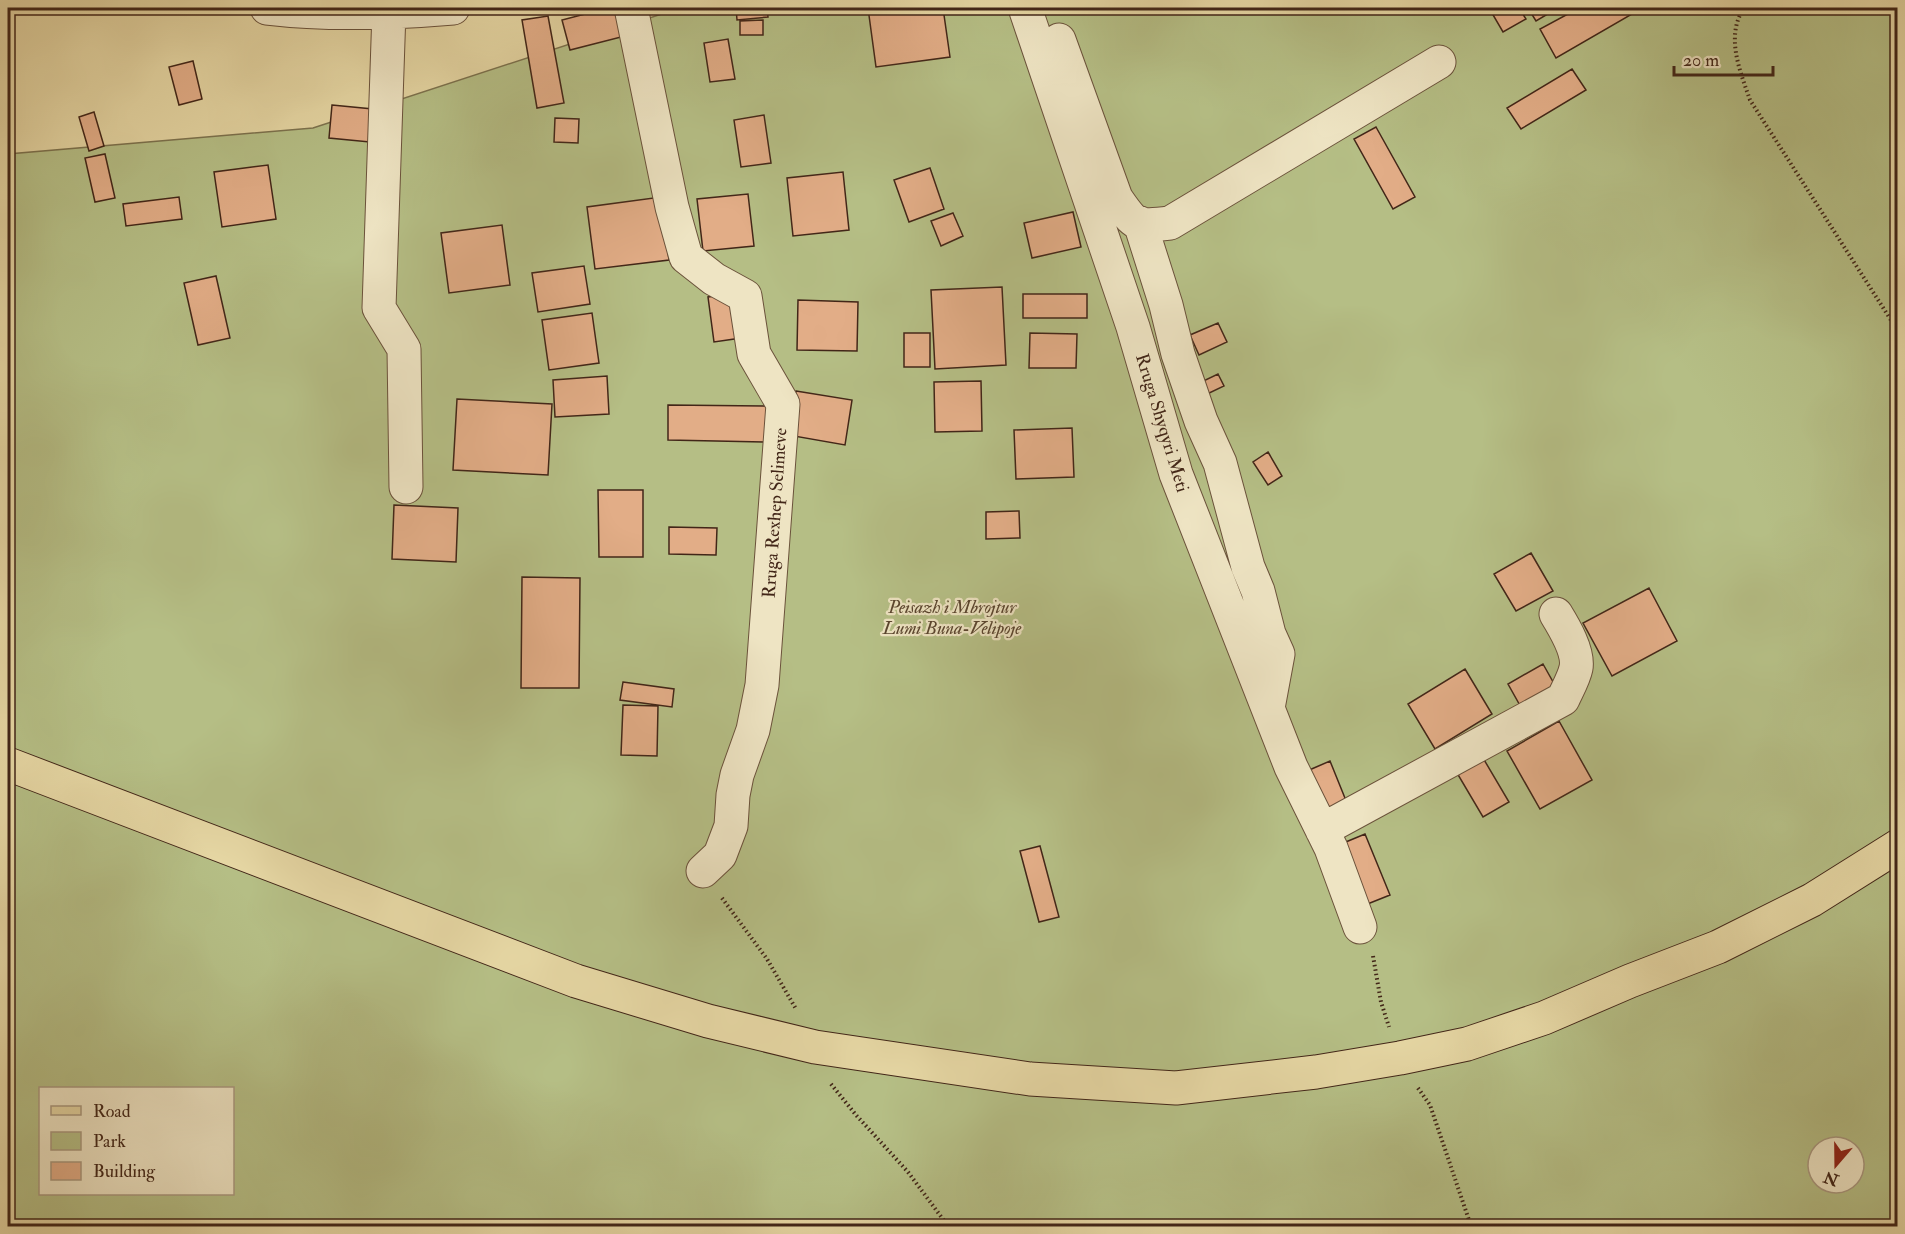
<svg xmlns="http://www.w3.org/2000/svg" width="1905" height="1234" font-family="'IM FELL Double Pica',serif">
<rect width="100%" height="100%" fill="#e5d6a3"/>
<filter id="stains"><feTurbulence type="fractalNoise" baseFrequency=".00333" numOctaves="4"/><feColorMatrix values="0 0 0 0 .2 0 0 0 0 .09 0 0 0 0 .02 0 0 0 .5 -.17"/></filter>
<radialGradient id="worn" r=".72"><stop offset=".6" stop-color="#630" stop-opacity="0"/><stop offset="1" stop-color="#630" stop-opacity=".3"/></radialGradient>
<path fill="#b5be85" stroke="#7c724e" stroke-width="1.5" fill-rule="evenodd" d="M680 8H1897V1226H8V154L313 128ZM40 1088H232V1194H40ZM1818 1147H1854V1183H1818Z"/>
<path fill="#e2ad87" stroke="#422618" stroke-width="1.5" d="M608 8H617L625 36 570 50 562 20Z
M736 8H767L768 17 737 20Z
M868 8H943L950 57 876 67Z
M1489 8H1519L1526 19 1503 32Z
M1528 8H1558L1536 21Z
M1579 8H1638L1639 10 1556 58 1540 29Z
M548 16 564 103 537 108 522 20Z
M763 20V35H740V21Z
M728 39 735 79 710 82 704 43Z
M193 61 202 99 179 105 169 67Z
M1572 69 1586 90 1521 129 1507 108Z
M332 105 383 110 380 143 329 138Z
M94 112 104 146 89 151 79 117Z
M764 115 771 163 741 167 734 120Z
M555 118 579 119 578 143 554 142Z
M1376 127 1415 197 1393 209 1354 139Z
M105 154 115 198 95 202 85 158Z
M268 165 276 219 222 227 214 172Z
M930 168 944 209 909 222 894 180Z
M843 172 849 230 793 236 787 178Z
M748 194 754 246 703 251 697 199Z
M179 197 182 219 126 226 123 204Z
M661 197 669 260 595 269 587 207Z
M1073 212 1081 247 1032 258 1024 223Z
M953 213 963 236 941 246 931 221Z
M502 225 510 285 449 293 441 233Z
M584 266 590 304 538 312 532 273Z
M216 276 230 338 198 345 184 283Z
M1002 287 1006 365 935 369 931 290Z
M735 293 741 338 714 342 708 297Z
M1023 294H1087V318H1023Z
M798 300 858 302 857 351 797 350Z
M592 313 599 363 549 370 542 320Z
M1218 323 1227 342 1199 355 1190 335Z
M904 333H930V367H904Z
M1030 333 1077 334 1076 368H1029Z
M1218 374 1224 386 1203 396 1197 384Z
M607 376 609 414 555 417 553 380Z
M981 381 982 431 935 432 934 382Z
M796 391 852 400 845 445 788 435Z
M457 399 552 404 548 475 453 470Z
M668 405 768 406 767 442 668 440Z
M1072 428 1074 477 1016 479 1014 430Z
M1268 452 1282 476 1268 485 1253 462Z
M598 490H643V557H599Z
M394 505 458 508 456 562 392 559Z
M1019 511 1020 538 986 539V512Z
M669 527 717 528 716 555 669 554Z
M1531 553 1553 591 1516 611 1494 574Z
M522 577 580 578 579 688H521Z
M1649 588 1677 641 1612 676 1583 623Z
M1543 664 1557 689 1522 709 1508 684Z
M1465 669 1492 714 1435 749 1408 704Z
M623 682 674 689 672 707 620 700Z
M623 705 658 706 657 756 621 755Z
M1559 721 1592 780 1540 809 1507 751Z
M1483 758 1509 802 1483 817 1457 773Z
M1330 761 1349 808 1325 817 1307 771Z
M1365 834 1390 895 1365 905 1341 844Z
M1040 846 1059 917 1039 922 1020 851Z"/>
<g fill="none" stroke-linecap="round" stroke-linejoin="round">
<g stroke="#6b523b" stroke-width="35">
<path id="minor" d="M267 8C326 15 394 13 453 8
M631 8 672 207 686 257 714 279 745 296 754 354 783 404 762 685 753 730 737 775 733 795 731 826 720 855 703 871
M1025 8 1133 327 1176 474 1291 767 1331 848 1360 927
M389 11 379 308 404 349 406 487
M1059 40 1116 198C1135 226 1136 227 1170 223L1439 62
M1140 223 1166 305 1178 354 1201 421 1220 463 1248 567 1258 591 1269 634 1278 654 1268 708
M1322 830 1563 699C1567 690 1574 678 1576 668 1579 652 1564 627 1556 614"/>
</g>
<g stroke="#422618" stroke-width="35">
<path id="major" d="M8 764 576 981 708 1021 815 1047 1030 1079 1176 1088 1316 1072 1400 1058 1467 1044 1544 1018 1630 981 1718 947 1812 900 1898 846"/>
</g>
<path stroke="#422618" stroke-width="4" stroke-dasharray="1.5 3" stroke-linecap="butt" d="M1744 8C1725 36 1740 71 1750 100L1898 331
M722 898 767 959 796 1009
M1373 956 1381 1002 1389 1027
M831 1084 856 1115 908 1172 948 1226
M1418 1088 1430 1105 1471 1226"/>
<use href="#minor" stroke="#eee4c3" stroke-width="33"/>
<use href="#major" stroke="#e5d6a3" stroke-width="33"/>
</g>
<g text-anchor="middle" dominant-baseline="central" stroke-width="4.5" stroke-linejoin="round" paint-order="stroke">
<g font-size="18" fill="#422618" stroke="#eee4c3">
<text transform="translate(1162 423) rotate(73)">Rruga Shyqyri Meti</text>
<text transform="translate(775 513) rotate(-86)">Rruga Rexhep Selimeve</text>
</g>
<g font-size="18" font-style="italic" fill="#59442e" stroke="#eee4c3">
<text x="952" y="607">Peisazh i Mbrojtur<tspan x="952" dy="21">Lumi Buna-Velipoje</tspan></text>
</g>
</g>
<rect width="1905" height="1234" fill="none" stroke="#e5d6a3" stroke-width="30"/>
<rect x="9" y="9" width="1887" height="1216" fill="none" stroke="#422618" stroke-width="3"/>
<rect x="15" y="15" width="1875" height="1204" fill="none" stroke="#422618" stroke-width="1.5"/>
<rect x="39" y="1087" width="195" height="108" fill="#eee4c3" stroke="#a9987f" stroke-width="1.5"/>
<rect x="51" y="1106" width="30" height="9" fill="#e5d6a3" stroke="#a9987f" stroke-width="1.5"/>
<text x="93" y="1117" font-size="18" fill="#422618">Road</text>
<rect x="51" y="1132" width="30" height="18" fill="#b5be85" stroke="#a9987f" stroke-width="1.5"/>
<text x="93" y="1147" font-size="18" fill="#422618">Park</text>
<rect x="51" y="1162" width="30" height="18" fill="#e2ad87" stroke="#a9987f" stroke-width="1.5"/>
<text x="93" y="1177" font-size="18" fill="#422618">Building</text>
<g transform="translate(1836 1165) rotate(200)"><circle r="28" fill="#eee4c3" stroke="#a9987f" stroke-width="1.5"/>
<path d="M0-4.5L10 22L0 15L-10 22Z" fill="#8f2418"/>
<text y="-9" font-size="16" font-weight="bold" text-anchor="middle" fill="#422618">N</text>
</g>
<path d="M1674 66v9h99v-9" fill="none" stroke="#422618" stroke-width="3"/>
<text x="1683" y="66" font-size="18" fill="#422618" stroke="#eee4c3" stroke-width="4.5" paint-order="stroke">20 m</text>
<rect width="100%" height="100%" filter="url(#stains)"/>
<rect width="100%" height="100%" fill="url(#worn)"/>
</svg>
